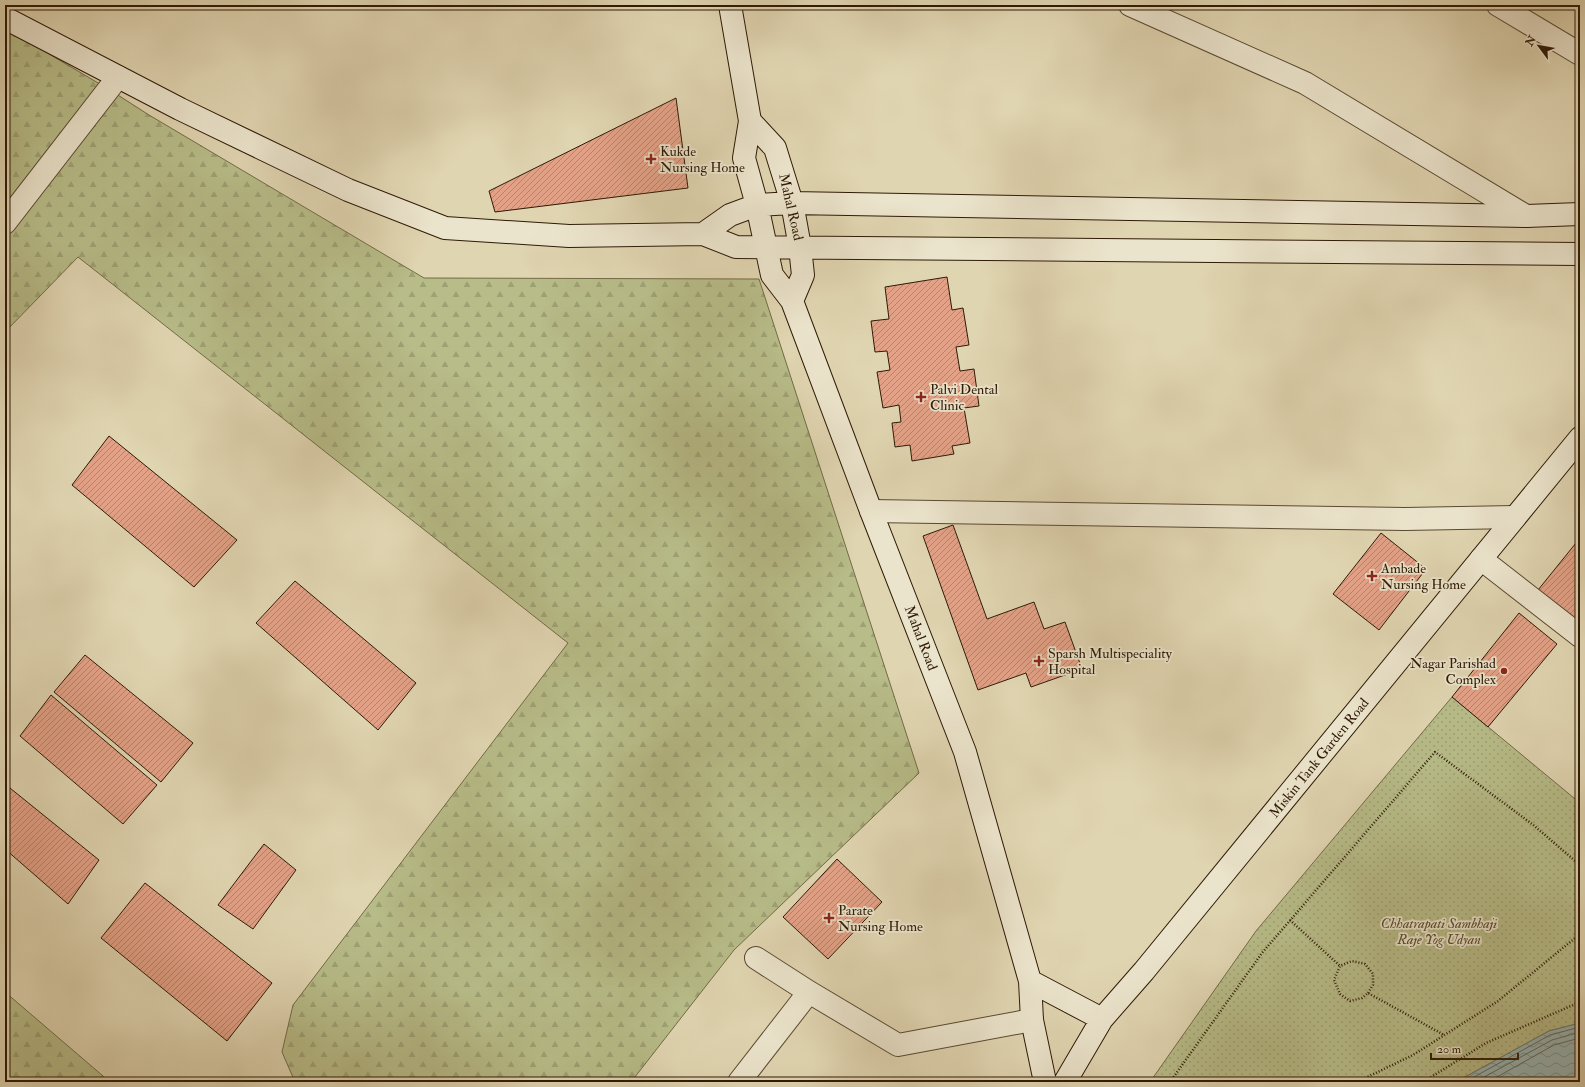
<svg xmlns="http://www.w3.org/2000/svg" width="1585" height="1087" font-family="'IM FELL Double Pica',serif">
<defs>
<pattern id="forest-firs" width="22" height="20" patternUnits="userSpaceOnUse"><rect width="22" height="20" fill="#b7bc88"/><path d="M5 1l3.5 6h-7zM16 11l3.5 6h-7z" fill="#9ea174"/></pattern>
<pattern id="park-dots" width="8" height="8" patternUnits="userSpaceOnUse"><rect width="8" height="8" fill="#b7bc88"/><path d="M2 2h.1M6 6h.1" fill="none" stroke="#9ea174" stroke-width="1.8" stroke-linecap="round"/></pattern>
<pattern id="water-waves" width="16" height="10" patternUnits="userSpaceOnUse"><rect width="16" height="10" fill="#97b6b6"/><path d="M0 5q4-4 8 0t8 0" fill="none" stroke="#7c9392"/></pattern>
<pattern id="building-hatch" width="6" height="6" patternUnits="userSpaceOnUse"><rect width="6" height="6" fill="#e3a288"/><path d="M-1 1l2-2M0 6l6-6M5 7l2-2" fill="none" stroke="#b8836d"/></pattern>
</defs>
<rect width="100%" height="100%" fill="#e0d5b1"/>
<filter id="stains"><feTurbulence type="fractalNoise" baseFrequency=".005" numOctaves="4"/><feColorMatrix values="0 0 0 0 .2 0 0 0 0 .09 0 0 0 0 .02 0 0 0 .5 -.17"/></filter>
<radialGradient id="worn" r=".72"><stop offset=".6" stop-color="#630" stop-opacity="0"/><stop offset="1" stop-color="#630" stop-opacity=".3"/></radialGradient>
<path fill="url(#forest-firs)" stroke="#726b47" d="M5 28 110 90 149 115 424 278 759 279 919 773 734 950 631 1082H295L282 1052 293 1005 568 643 78 257 5 332Z
M5 992 110 1082H5Z"/>
<path fill="url(#park-dots)" stroke="#726b47" d="M1452 697 1580 803V1023L1549 1031 1456 1082H1150L1256 931Z"/>
<path fill="url(#water-waves)" stroke="#6d7870" d="M1580 1023V1082H1456L1549 1031Z"/>
<g fill="none" stroke-linecap="round" stroke-linejoin="round">
<path stroke="#62685e" stroke-width="1" d="M1465 1082 1550 1035 1580 1027
M1475 1082 1552 1040 1580 1032
M1488 1082 1554 1045 1580 1038"/>
</g>
<path fill="url(#building-hatch)" stroke="#2e1a06" d="M676 98 688 188 495 212 489 191Z
M947 277 952 310 963 308 969 345 956 347 960 371 974 369 979 406 964 408 970 443 952 446 954 454 912 461 910 445 895 447 892 423 901 422 899 405 883 408 877 372 890 370 887 351 875 352 871 321 889 319 885 287Z
M109 436 237 540 194 587 72 485Z
M953 525 987 619 1034 602 1044 629 1065 622 1082 669 1031 687 1026 673 978 690 923 536Z
M1381 533 1426 569 1379 630 1333 594Z
M1580 538V616L1577 620 1538 590Z
M295 581 416 683 378 730 256 623Z
M1519 613 1557 644 1488 727 1452 697Z
M85 655 193 743 161 782 54 692Z
M51 695 157 785 123 824 20 736Z
M5 784 99 860 68 904 5 849Z
M264 844 296 870 253 929 218 905Z
M837 859 882 902 828 959 783 917Z
M145 883 272 983 227 1041 101 938Z"/>
<g fill="none" stroke-linecap="round" stroke-linejoin="round">
<g stroke="#5a4931" stroke-width="24">
<path id="street" d="M1130 5 1305 83 1526 216
M1498 5 1580 54
M5 223 118 77
M871 511 1405 519 1515 517
M1481 559 1580 636
M756 958 809 992 898 1045 1032 1020
M739 1082 809 992"/>
</g>
<g stroke="#2e1a06" stroke-width="24">
<path id="secondary" d="M730 5 750 121 744 158 757 205 772 275 792 301 871 511 965 752 1030 981 1032 1020 1045 1082
M5 18 180 109 348 190 445 228 569 236 703 234 736 247 1580 254
M750 121 775 148 792 203 800 247 803 275 792 301
M703 234 730 215 757 205 792 203 1526 216 1580 214
M1030 981 1102 1019
M1065 1082 1102 1019 1144 971 1580 438"/>
</g>
<path stroke="#2e1a06" stroke-width="2.5" stroke-dasharray="1 2" stroke-linecap="butt" d="M1290 920 1340 966
M1368 993 1373 985V974L1365 964 1352 961 1340 966 1334 980 1340 994 1350 1001 1362 998 1368 993 1444 1035
M1170 1082 1262 953 1435 752 1532 824 1580 865
M1357 1082 1413 1055 1498 1001 1580 934
M1423 1082 1486 1043 1580 1002"/>
<use href="#street" stroke="#ebe4cc" stroke-width="22"/>
<use href="#secondary" stroke="#ebe4cc" stroke-width="22"/>
</g>
<g fill="#8f2418" stroke="#ebe4cc" stroke-width="1.5">
<path d="M649 153h4v4h4v4h-4v4h-4v-4h-4v-4h4z"/>
<path d="M919 391h4v4h4v4h-4v4h-4v-4h-4v-4h4z"/>
<path d="M1370 570h4v4h4v4h-4v4h-4v-4h-4v-4h4z"/>
<path d="M1037 655h4v4h4v4h-4v4h-4v-4h-4v-4h4z"/>
<circle cx="1504" cy="671" r="4"/>
<path d="M827 912h4v4h4v4h-4v4h-4v-4h-4v-4h4z"/>
</g>
<g text-anchor="middle" dominant-baseline="central" stroke-width="3.5" stroke-linejoin="round" paint-order="stroke">
<g font-size="14" fill="#2e1a06" stroke="#ebe4cc" text-anchor="start">
<text x="660" y="151">Kukde<tspan x="660" dy="16">Nursing Home</tspan></text>
<text x="930" y="389">Palvi Dental<tspan x="930" dy="16">Clinic</tspan></text>
<text x="1381" y="568">Ambade<tspan x="1381" dy="16">Nursing Home</tspan></text>
<text x="1048" y="653">Sparsh Multispeciality<tspan x="1048" dy="16">Hospital</tspan></text>
<text x="1496" y="663" text-anchor="end">Nagar Parishad<tspan x="1496" dy="16">Complex</tspan></text>
<text x="838" y="910">Parate<tspan x="838" dy="16">Nursing Home</tspan></text>
</g>
<g font-size="14" fill="#2e1a06" stroke="#ebe4cc">
<text transform="translate(791 207) rotate(77)">Mahal Road</text>
<text transform="translate(921 638) rotate(69)">Mahal Road</text>
<text transform="translate(1319 758) rotate(-51)">Miskin Tank Garden Road</text>
</g>
<g font-size="14" font-style="italic" fill="#574b2d" stroke="#ebe4cc">
<text x="1439" y="923">Chhatrapati Sambhaji<tspan x="1439" dy="16">Raje Yog Udyan</tspan></text>
</g>
</g>
<rect width="1585" height="1087" fill="none" stroke="#e0d5b1" stroke-width="20"/>
<rect x="6" y="6" width="1573" height="1075" fill="none" stroke="#2e1a06" stroke-width="2"/>
<rect x="10" y="10" width="1565" height="1067" fill="none" stroke="#2e1a06"/>
<g transform="translate(1539 46) rotate(302)" stroke="#ebe4cc" stroke-width="3" paint-order="stroke">
<path d="M0-3L7 15L0 10L-7 15Z" fill="#2e1a06"/>
<text y="-6" font-size="11" font-weight="bold" text-anchor="middle" fill="#2e1a06">N</text>
</g>
<path d="M1431 1053v6h87v-6" fill="none" stroke="#2e1a06" stroke-width="2"/>
<text x="1437" y="1053" font-size="12" fill="#2e1a06" stroke="#ebe4cc" stroke-width="3" paint-order="stroke">20 m</text>
<rect width="100%" height="100%" filter="url(#stains)"/>
<rect width="100%" height="100%" fill="url(#worn)"/>
</svg>
